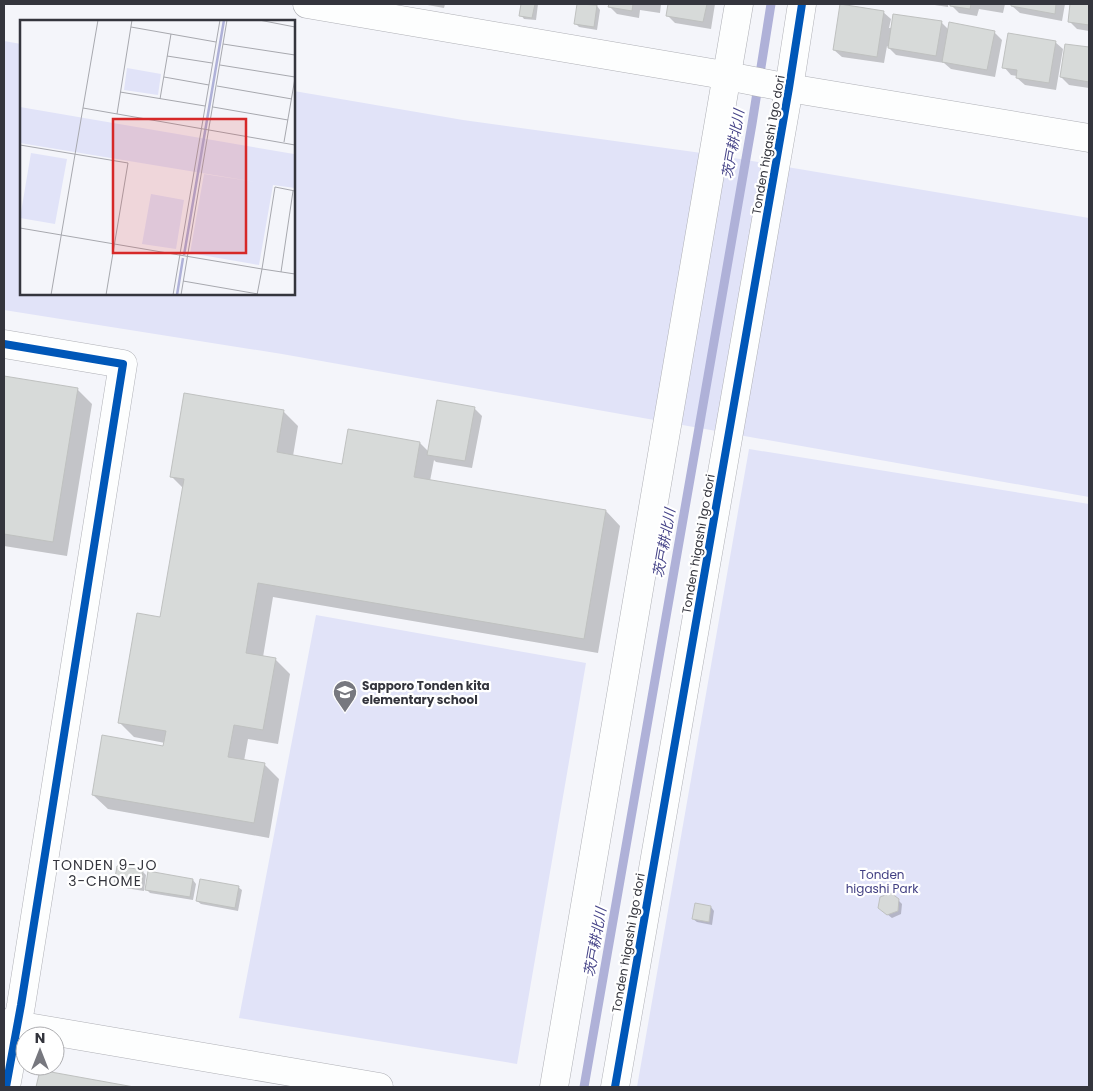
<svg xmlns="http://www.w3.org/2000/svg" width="1093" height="1091" font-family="Poppins,'Noto Sans JP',sans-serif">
<rect width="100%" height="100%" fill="#f4f5fa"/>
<path fill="#e1e3f8" d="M4 41 21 44V294H294V91L463 120 716 155 1089 218V497L282 354 4 310Z
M749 449 1089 504V1087H637Z
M316 615 586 663 517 1064 239 1018Z"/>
<path fill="#0003" d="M422 4H445L444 8Z
M522 4H538L536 20 524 19 521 15Z
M579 4H597V6L600 10 597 30 579 27 575 23Z
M610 4H661L660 13 640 10 639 18 617 14 610 7Z
M669 4H715L711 29 675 23 667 15Z
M928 4H948V7Z
M952 4H1005L1003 13 979 9 977 16 959 13 951 5Z
M1013 4H1065L1062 21 1020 13 1012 6Z
M1072 4H1089V31L1077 29 1069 21Z
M883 12 891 19 889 28 941 22 949 30 994 32 1002 40 995 77 951 69 944 63 896 55 887 46 884 63 842 57 834 50Z
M1055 42 1063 49 1056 90 1025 85 1017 78V76L1011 75 1004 67Z
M1066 45 1089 49V88L1069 85 1061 77Z
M4 377 77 389 92 404 67 556 4 546Z
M474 408 482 416 472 468 436 462 434 460 430 481 606 511 620 526 598 653 273 597 263 657 275 659 290 674 278 744 248 739 244 761 264 764 279 779 269 838 108 809 93 795 164 747 165 743 134 737 119 722 161 618 184 489 171 476 283 411 298 426 293 456 343 465 420 443 429 452Z
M143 872 146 875 144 891 119 887 116 883Z
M193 880 196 884 193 900 150 893 146 889Z
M238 887 242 890 238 911 201 904 197 901Z
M898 900 902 904 901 914 892 918 883 911Z
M696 905 711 907 714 911 712 925 697 922 693 919Z
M41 1071 127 1087H38Z"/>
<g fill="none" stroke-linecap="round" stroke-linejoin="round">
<path stroke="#afb1d8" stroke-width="9" d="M584 1087 752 124 771 4"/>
</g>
<path fill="#d7dad9" stroke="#bfc1c0" d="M521 4H535L532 18 519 16Z
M577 4 597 5 594 27 574 24Z
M609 4H633L632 11 608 7Z
M668 4H707L703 22 666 16Z
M840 4 884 11 877 57 833 50Z
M950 4H971L970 9 950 6Z
M1011 4H1056L1055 14 1011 6Z
M1070 4H1089V25L1068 22Z
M893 14 942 21 936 56 888 48Z
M949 22 995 31 987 70 942 62Z
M1008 33 1056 41 1049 83 1016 78 1017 70 1002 68Z
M1065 44 1089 47V82L1060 77Z
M4 376 78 388 53 542 4 534Z
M184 393 284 410 277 452 342 464 348 429 420 442 414 477 606 510 584 639 258 583 246 653 276 658 263 730 234 725 228 757 265 763 254 823 92 795 102 735 163 746 166 731 118 723 137 613 160 617 184 479 170 477Z
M437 400 475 407 465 461 427 455Z
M117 866 143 870 141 888 114 884Z
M148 871 193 879 190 897 145 890Z
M200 879 239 886 235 908 196 901Z
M891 893 899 899 898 911 887 915 878 908 880 897Z
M695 903 711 906 709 922 692 919Z
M40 1070 134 1087H36Z"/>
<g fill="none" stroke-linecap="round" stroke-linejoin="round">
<g stroke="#afb0b6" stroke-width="29">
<path id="street" d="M307 4 712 73 789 88 1089 138
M4 344 123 364 21 1005 6 1087
M4 1023 379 1087"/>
</g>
<g stroke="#afb0b6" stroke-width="29">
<path id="secondary" d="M554 1087 739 4
M615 1087 789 88 802 4"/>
</g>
<use href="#street" stroke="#fdfefe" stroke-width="28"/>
<use href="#secondary" stroke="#fdfefe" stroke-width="28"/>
<g stroke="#fff" stroke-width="11">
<path id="cycleway" d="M4 344 123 364 21 1005 6 1087
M615 1087 789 88 802 4"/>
</g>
<use href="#cycleway" stroke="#0057b8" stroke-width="8"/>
</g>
<defs>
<g id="school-pin" transform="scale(1.25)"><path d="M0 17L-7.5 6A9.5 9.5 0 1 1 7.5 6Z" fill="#77787f" stroke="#fff"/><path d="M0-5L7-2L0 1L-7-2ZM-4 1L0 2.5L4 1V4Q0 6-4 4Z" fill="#fff"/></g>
</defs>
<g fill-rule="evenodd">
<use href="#school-pin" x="345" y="692"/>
</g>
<g text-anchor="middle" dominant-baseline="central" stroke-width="4.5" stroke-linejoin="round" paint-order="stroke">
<g font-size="12" fill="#34353d" stroke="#fff">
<text transform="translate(768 145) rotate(-80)">Tonden higashi 1go dori</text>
<text transform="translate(698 544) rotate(-80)">Tonden higashi 1go dori</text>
<text transform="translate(628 943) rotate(-80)">Tonden higashi 1go dori</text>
</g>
<g font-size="12" font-weight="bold" fill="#34353d" stroke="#fff" text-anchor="start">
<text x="362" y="685">Sapporo Tonden kita<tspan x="362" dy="14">elementary school</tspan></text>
</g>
<g font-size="12" fill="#413f82" stroke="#fff">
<text x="882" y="874">Tonden<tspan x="882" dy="14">higashi Park</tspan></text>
</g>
<g font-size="14" font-style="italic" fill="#474589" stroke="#fff">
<text transform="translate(733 144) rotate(-80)">茨戸耕北川</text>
<text transform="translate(664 543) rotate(-80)">茨戸耕北川</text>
<text transform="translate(595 942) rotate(-80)">茨戸耕北川</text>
</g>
<g font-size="14" letter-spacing="1" fill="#34353d" stroke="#fff">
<text x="105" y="865">TONDEN 9-JO<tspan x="105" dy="16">3-CHOME</tspan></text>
</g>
</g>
<g transform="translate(20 20)">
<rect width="275" height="275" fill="#f4f5fa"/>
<path d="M107 48 141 54 138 75 104 70ZM0 87 274 134 275 168 253 165 239 245 170 233 184 154 236 162 0 123ZM11 133 47 139 35 204 0 198ZM131 174 164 180 156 229 122 224Z" fill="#e1e3f8"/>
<path fill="none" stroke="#afb1d8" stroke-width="2.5" d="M164 235 204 0M157 275 163 238"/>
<path fill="none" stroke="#a7a8ae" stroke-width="1" d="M239 0 275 7M111 7 196 22M203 24 275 35M147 36 192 43M200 45 275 57M144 57 189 65M197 66 272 79M100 72 185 86M140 79 151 14M193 87 268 100M63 88 275 125M97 94 112 0M264 122 275 58M0 125 108 143 86 275M0 208 242 249 255 167 275 171M261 252 273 171M163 261 238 274M31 275 78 0M153 275 200 0M161 275 207 0M237 275 242 249 275 254"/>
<path fill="#d62828" fill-opacity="0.15" stroke="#d62828" stroke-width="2.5" d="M93 99H226V233H93Z"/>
<rect width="275" height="275" fill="none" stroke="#34353d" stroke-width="2.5"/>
</g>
<rect width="1093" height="1091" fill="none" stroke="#34353d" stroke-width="10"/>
<g transform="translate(40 1051)"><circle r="24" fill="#ffffff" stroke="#aeaeb1"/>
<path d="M0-4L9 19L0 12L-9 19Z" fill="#77787f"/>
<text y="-8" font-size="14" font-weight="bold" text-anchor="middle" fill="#34353d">N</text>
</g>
</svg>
